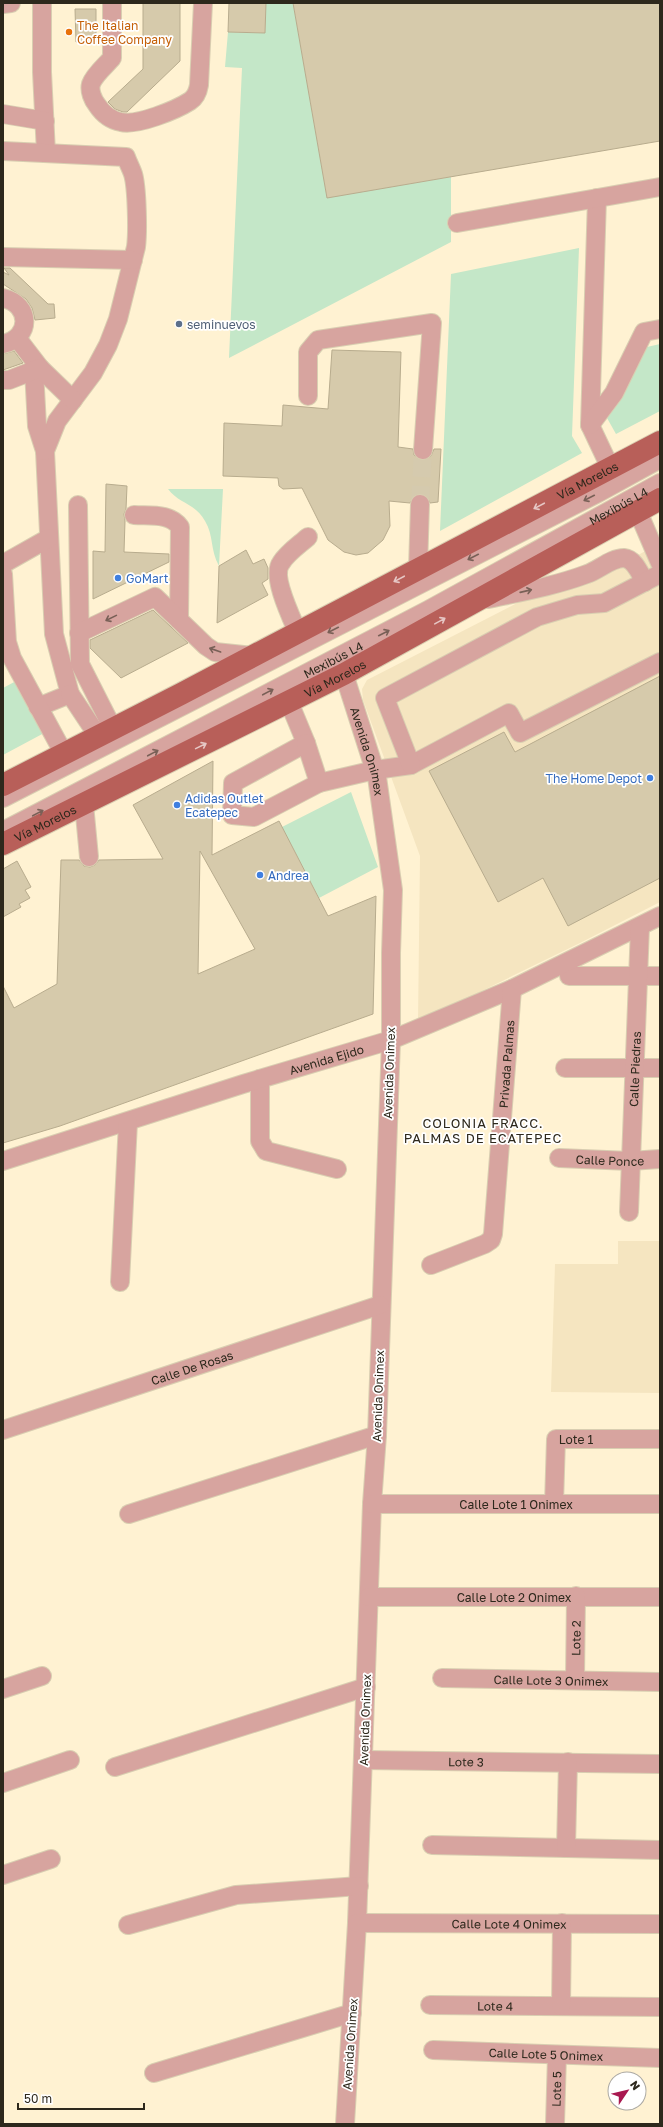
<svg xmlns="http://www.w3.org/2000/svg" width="663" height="2127" font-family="'Golos Text',sans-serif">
<rect width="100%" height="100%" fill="#fff2d2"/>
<path fill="#f5e5c0" d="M660 543V902L580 943 418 1022 420 856 363 700 362 689 367 680 525 599 618 566Z
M618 1241H660V1393L551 1392 555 1264H618Z"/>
<path fill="#c4e7c8" d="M266 3H293L327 197 451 177V242L229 358 242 68 225 67 228 32 265 33Z
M579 248 572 436 582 453 440 531 451 274Z
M660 344V411L616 434 607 418 647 347Z
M168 489H223L219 566C210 550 214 536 205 521 194 502 179 504 168 489Z
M18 680 46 732 3 755V688Z
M351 792 378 867 319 898 282 827Z"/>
<path fill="#d6caab" stroke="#b8ac8e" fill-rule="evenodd" d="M143 3H180V61L127 112H123L115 109 108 102 143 69Z
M229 3H266L265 33 228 32Z
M293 3H660V141L327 198Z
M75 9H96V42H76Z
M4 268H10L48 304H54L55 318 35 320 32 308 26 299 3 284V272L9 275Z
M332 350 401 352 398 447 413 449 414 455 423 460 431 456 434 449H441L438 502 430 503 426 495 420 494 415 495 410 503 389 501 390 526 383 540 368 553 356 555 344 552 328 540 302 488 283 489 279 486 278 478 223 476 224 423 282 426 283 405 328 409Z
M14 351 23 363 3 370V354Z
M106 484 127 486 126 509 124 514 125 521 124 552 169 554V562L93 599V551L105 552Z
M246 550 253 564 264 559 268 568V579L262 583 268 595 217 623 219 566Z
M153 610 188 643 121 678 90 648V640Z
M660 676V878L568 926 543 878 498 902 429 771 504 732 515 752Z
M213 761 212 855 279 821 328 916 376 896 373 1014 60 1126 3 1143V986L14 1008 57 984 61 860H79L84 866 90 867 95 865 99 860 163 859 133 805ZM200 851 255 949 198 974Z
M17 861 31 887 25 890 30 898 19 904 21 907 3 917V869Z"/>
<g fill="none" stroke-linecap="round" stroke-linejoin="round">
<path stroke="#d5caae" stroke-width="18" stroke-dasharray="18 9" stroke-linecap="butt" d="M420 504 423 450"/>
<g stroke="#d9ceb1" stroke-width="20">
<g id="minor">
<path d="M42 3V72L46 153"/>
<path d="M112 3V58C106 65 94 75 91 84 89 91 93 100 97 105 103 114 110 120 121 122 137 126 176 110 190 101 196 97 198 91 199 85L203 3"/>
<path d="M3 4 11 3"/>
<path d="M3 114 45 121"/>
<path d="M3 151 126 157C128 163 131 168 133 174 137 187 138 232 136 247L118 319 108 345 93 373 57 421 45 451 54 634 70 694 38 707"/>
<path d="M597 198 590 425 616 480"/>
<path d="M457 223 660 187"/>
<path d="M3 257 133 260"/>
<path d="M3 298C31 304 32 338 3 344"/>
<path d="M17 338 40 368"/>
<path d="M34 370 37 426 45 451"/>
<path d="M3 380H9L40 368 73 400"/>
<path d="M308 396V352L318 340 432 323 423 450"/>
<path d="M590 425 614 393 644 332 660 329"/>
<path d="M628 502 634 514 642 521 660 563"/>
<path d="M78 505 80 664 113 729"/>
<path d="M134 515C151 516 170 513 180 527L179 620"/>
<path d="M3 564 49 538"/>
<path d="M418 569 420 504"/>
<path d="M3 574 7 642 12 658 64 754"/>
<path d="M488 599C521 592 555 586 587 574 599 570 611 558 624 558 635 559 640 574 645 582"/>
<path d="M79 633 155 597 206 646 215 652 253 656"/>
<path d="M298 633C292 619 271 576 281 563 287 553 299 545 308 537"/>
<path id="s1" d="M344 674 377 777 393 890 391 953V1040L377 1435 372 1504 357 1923 345 2124"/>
<path d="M70 694 98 736"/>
<path d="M289 702 306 743 233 783 232 815 254 817 319 783 375 770 411 765 509 713 520 733 660 662"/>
<path d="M306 743 319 783"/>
<path d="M411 765 385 698 537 617 577 605 604 603 660 574"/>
<path d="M3 798 598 493 660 459"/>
<path d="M84 804 89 857"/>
<path id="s2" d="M3 831 428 610 660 483"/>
<path d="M569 976H660"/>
<path d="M565 1068H660"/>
<path d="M260 1079V1141L266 1151 337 1169"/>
<path id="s3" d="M559 1158 630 1161 660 1159"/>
<path id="s4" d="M3 1161 243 1084 391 1040 512 989 660 916"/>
<path id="s5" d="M629 1212 640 927"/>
<path id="s6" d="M431 1265 485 1244 491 1240 493 1234 512 989"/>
<path d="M120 1282 128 1122"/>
<path id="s7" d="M3 1430 380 1305"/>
<path id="s8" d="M372 1504H660"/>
<path id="s9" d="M554 1504 556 1439H660"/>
<path d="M129 1514 377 1435"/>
<path id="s10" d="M369 1597H660"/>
<path id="s11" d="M442 1678 660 1682"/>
<path id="s12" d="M575 1680 576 1596"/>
<path d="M3 1689 42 1676"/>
<path id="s13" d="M364 1760 660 1764"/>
<path d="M115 1767 366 1687"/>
<path d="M3 1783 70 1760"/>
<path d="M432 1845 660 1850"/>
<path d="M566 1848 568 1762"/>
<path d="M3 1875 51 1859"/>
<path id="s14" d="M357 1923 660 1924"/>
<path d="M128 1925 236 1895 359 1886"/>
<path id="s15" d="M430 2005 660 2007"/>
<path d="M561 2006 562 1923"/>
<path id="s16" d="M433 2050 660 2058"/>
<path d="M154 2073 352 2013"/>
<path id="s17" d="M555 2124 557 2055"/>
</g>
</g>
<g stroke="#d9ceb1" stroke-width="24">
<g id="major">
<path id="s18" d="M3 785 181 694 660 442"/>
<path id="s19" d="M3 844 344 674 660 499"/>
</g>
</g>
<use href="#minor" stroke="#d7a49f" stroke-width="18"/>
<use href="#major" stroke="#b85f59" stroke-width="22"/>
</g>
<defs><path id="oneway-shaft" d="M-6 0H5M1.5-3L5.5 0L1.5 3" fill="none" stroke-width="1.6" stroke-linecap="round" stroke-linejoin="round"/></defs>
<g stroke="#796057">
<use href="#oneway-shaft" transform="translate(589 498) rotate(153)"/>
<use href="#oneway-shaft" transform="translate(473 557) rotate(153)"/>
<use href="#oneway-shaft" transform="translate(526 591) rotate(-13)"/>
<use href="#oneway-shaft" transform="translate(111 618) rotate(154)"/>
<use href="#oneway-shaft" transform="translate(333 630) rotate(153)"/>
<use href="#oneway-shaft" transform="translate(384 633) rotate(-27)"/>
<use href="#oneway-shaft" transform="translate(215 650) rotate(-161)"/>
<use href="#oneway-shaft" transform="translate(268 692) rotate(-28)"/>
<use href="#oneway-shaft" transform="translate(153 753) rotate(-28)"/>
<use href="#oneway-shaft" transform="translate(38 813) rotate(-28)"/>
</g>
<g stroke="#e6c7c5">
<use href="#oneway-shaft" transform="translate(539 506) rotate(152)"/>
<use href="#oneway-shaft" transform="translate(399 579) rotate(152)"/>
<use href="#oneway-shaft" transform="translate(440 621) rotate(-29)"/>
<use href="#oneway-shaft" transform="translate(201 746) rotate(-26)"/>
</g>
<circle fill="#e8710a" stroke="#fff" stroke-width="1.5" cx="69" cy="32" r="4"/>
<circle fill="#5c6f8a" stroke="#fff" stroke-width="1.5" cx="179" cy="324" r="4"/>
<g fill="#3f7fe0" stroke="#fff" stroke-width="1.5">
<circle cx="118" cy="578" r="4"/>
<circle cx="650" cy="778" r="4"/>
<circle cx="177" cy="805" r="4"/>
<circle cx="260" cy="875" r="4"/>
</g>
<g text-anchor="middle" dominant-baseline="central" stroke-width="3.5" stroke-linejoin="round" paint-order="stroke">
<g font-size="12" fill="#c56008" stroke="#fff" text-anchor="start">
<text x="77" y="25">The Italian<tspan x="77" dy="14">Coffee Company</tspan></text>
</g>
<g font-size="12" fill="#4e5e75" stroke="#fff" text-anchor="start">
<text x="187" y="324">seminuevos</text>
</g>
<g font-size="12" fill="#2d281c" stroke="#fff">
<text stroke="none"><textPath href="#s18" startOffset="659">Vía Morelos</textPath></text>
<text stroke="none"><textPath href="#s2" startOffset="696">Mexibús L4</textPath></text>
<text stroke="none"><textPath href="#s2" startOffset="372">Mexibús L4</textPath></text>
<text stroke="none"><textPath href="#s19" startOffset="371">Vía Morelos</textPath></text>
<text stroke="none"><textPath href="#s1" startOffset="81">Avenida Onimex</textPath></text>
<text stroke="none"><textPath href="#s19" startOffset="47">Vía Morelos</textPath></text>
<text stroke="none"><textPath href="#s4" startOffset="339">Avenida Ejido</textPath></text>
<text stroke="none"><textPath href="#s6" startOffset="242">Privada Palmas</textPath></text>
<text stroke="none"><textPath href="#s5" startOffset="143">Calle Piedras</textPath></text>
<text transform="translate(389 1073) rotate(-88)">Avenida Onimex</text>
<text stroke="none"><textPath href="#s3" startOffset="51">Calle Ponce</textPath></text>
<text stroke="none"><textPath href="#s7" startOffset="199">Calle De Rosas</textPath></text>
<text transform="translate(378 1396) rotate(-88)">Avenida Onimex</text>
<text stroke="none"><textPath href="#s9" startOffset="85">Lote 1</textPath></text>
<text stroke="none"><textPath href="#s8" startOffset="144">Calle Lote 1 Onimex</textPath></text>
<text stroke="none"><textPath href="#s10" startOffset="145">Calle Lote 2 Onimex</textPath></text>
<text stroke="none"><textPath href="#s12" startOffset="42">Lote 2</textPath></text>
<text stroke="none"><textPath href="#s11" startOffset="109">Calle Lote 3 Onimex</textPath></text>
<text transform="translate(365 1720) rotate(-88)">Avenida Onimex</text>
<text stroke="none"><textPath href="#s13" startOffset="102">Lote 3</textPath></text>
<text stroke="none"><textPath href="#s14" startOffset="152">Calle Lote 4 Onimex</textPath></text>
<text stroke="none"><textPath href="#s15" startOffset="65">Lote 4</textPath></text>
<text transform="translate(350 2044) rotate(-86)">Avenida Onimex</text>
<text stroke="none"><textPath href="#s16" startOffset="113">Calle Lote 5 Onimex</textPath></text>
<text stroke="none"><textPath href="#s17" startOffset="35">Lote 5</textPath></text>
</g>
<g font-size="12" fill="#366cbe" stroke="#fff" text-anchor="start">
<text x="126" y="578">GoMart</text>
<text x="642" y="778" text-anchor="end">The Home Depot</text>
<text x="185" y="798">Adidas Outlet<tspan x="185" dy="14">Ecatepec</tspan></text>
<text x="268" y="875">Andrea</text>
</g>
<g font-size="13" letter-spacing="1" fill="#2d281c" stroke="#fff">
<text x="483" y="1123">COLONIA FRACC.<tspan x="483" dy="15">PALMAS DE ECATEPEC</tspan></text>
</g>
</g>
<rect width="663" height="2127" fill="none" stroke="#2d281c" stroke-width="8"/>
<g transform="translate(627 2091) rotate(55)"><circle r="19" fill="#ffffff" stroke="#aba9a4"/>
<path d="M0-3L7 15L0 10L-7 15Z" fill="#a91850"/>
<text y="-6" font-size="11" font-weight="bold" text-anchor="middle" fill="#2d281c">N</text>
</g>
<path d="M18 2103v6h126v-6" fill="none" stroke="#2d281c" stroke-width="2"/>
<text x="24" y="2103" font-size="12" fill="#2d281c" stroke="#ffffff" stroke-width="3" paint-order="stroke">50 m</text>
</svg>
